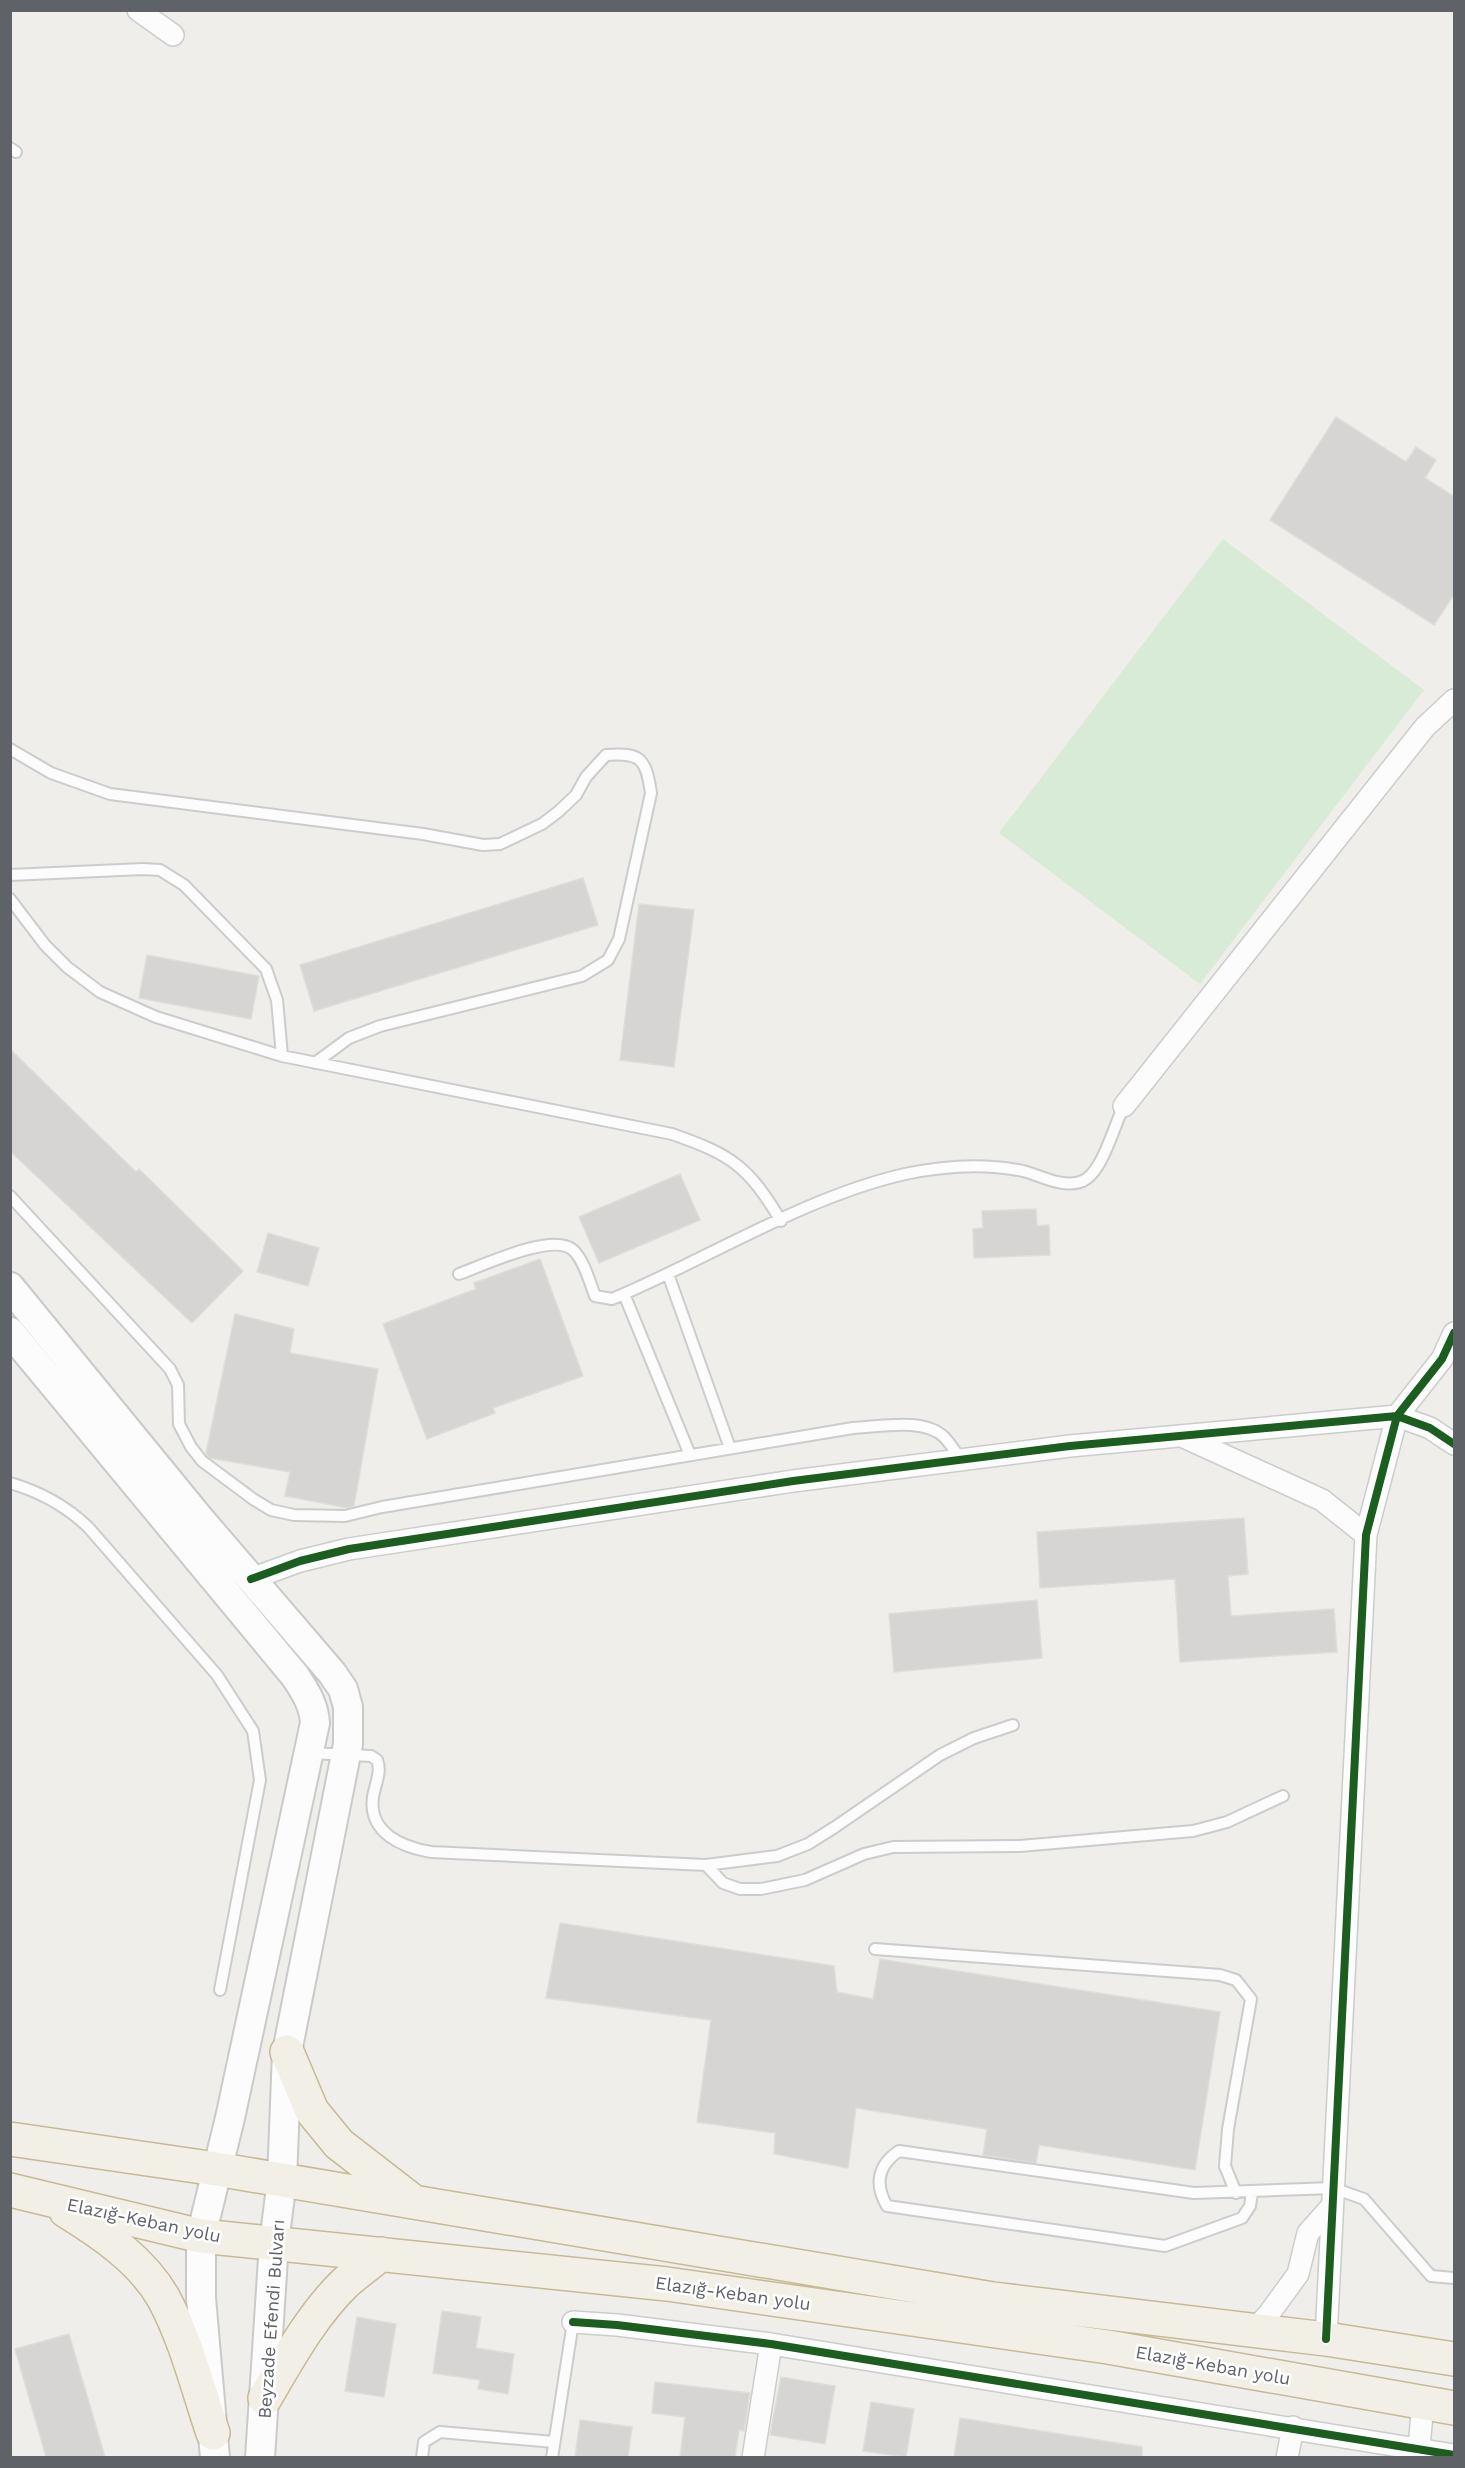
<svg xmlns="http://www.w3.org/2000/svg" width="1465" height="2468" font-family="'Work Sans',sans-serif">
<rect width="100%" height="100%" fill="#efeeea"/>
<path fill="#d8ebd6" d="M1223 539 1424 690 1200 984 999 833Z"/>
<path fill="#d6d5d3" stroke="#deddd9" stroke-width="1.5" d="M1336 417 1406 462 1416 447 1436 460 1425 478 1455 497V593L1434 625 1270 520Z
M583 878 598 925 314 1011 300 965Z
M639 904 694 910 674 1067 620 1060Z
M147 955 259 976 251 1019 139 998Z
M10 1049 136 1172 139 1169 243 1271 192 1323 10 1151Z
M680 1174 700 1220 599 1263 579 1217Z
M1036 1209 1037 1226 1049 1225 1050 1255 974 1258 973 1229 983 1228 982 1211Z
M268 1233 319 1248 308 1286 257 1272Z
M540 1259 583 1376 493 1408 495 1413 427 1439 383 1324 476 1289 474 1283Z
M235 1314 294 1329 290 1353 378 1369 354 1506 348 1508 285 1496 290 1472 210 1458 206 1453Z
M1244 1518 1248 1574 1228 1576 1231 1616 1334 1609 1337 1652 1180 1662 1175 1579 1040 1588 1037 1532Z
M1037 1600 1042 1658 894 1672 889 1614Z
M560 1923 834 1966 837 1992 873 1999 880 1959 1220 2012 1195 2170 1039 2145 1036 2163 983 2155 987 2129 856 2108 848 2168 774 2154 775 2133 697 2122 711 2020 546 1998Z
M442 2311 481 2317 476 2348 514 2354 508 2394 478 2389 480 2380 433 2373Z
M357 2317 396 2324 384 2397 345 2391Z
M69 2334 105 2457H46L15 2349Z
M781 2377 835 2386 825 2444 770 2435Z
M655 2382 750 2393 744 2431 739 2430 735 2457H680L685 2417 652 2413Z
M871 2402 914 2409 906 2457 863 2451Z
M960 2418 1142 2447V2457H954Z
M580 2420 632 2427 628 2457H575Z"/>
<g fill="none" stroke-linecap="round" stroke-linejoin="round">
<g stroke="#cbcccc" stroke-width="14">
<path id="service" d="M10 148 16 152
M10 749 51 773 110 794 423 834 483 845 500 844 542 824 558 812 576 795 586 777 606 755C642 752 646 760 651 793L619 939 608 960 582 976 380 1026 349 1038 315 1063
M10 875 143 869 160 870 184 885 266 969 277 1000 282 1056
M10 899 45 945 67 967 100 992 156 1017 282 1056 672 1134C732 1155 748 1166 781 1221
M10 1196 170 1369 178 1385 179 1424 191 1447 202 1461 253 1499 271 1510 294 1515 345 1516 382 1507 853 1428C879 1427 924 1417 944 1437 951 1444 956 1453 961 1460
M459 1274C484 1265 553 1232 573 1250 584 1260 590 1283 595 1296L612 1299C708 1259 804 1197 905 1174 943 1166 985 1163 1023 1171 1040 1175 1061 1188 1080 1182 1102 1176 1113 1127 1124 1106
M668 1274 730 1448
M624 1294 690 1455
M10 1483C41 1492 65 1505 88 1527L217 1675 253 1731 260 1780 220 1990
M310 1753 371 1756 377 1760C382 1772 375 1784 373 1797 368 1833 402 1847 431 1852L706 1865 777 1856 808 1844 835 1827 940 1755 974 1738 1013 1725
M706 1865 723 1883 740 1889H761L805 1880 864 1854 893 1847 1020 1846 1193 1831 1227 1822 1283 1796
M875 1949 1220 1975 1236 1980 1251 1999 1228 2129 1225 2166 1236 2193
M1252 2193 1250 2206 1242 2218 1165 2246 887 2206C874 2184 878 2165 899 2151L1194 2193 1333 2188 1364 2199 1431 2276 1454 2278
M422 2458 424 2442 440 2432 554 2442
M552 2458 573 2322"/>
</g>
<g stroke="#cbcccc" stroke-width="24">
<path id="minor" d="M138 10 173 35
M1124 1106 1425 727 1454 700
M1186 1438 1322 1500 1366 1535
M251 1579 300 1561 349 1549 793 1481 1070 1446 1397 1416 1430 1428 1454 1444
M573 2322 617 2325 771 2344 1454 2455
M1254 2330 1268 2315 1298 2274 1308 2233 1332 2206
M1326 2339 1366 1535 1397 1416 1442 1359 1454 1333
M753 2458 771 2344
M1287 2458 1293 2427
M1418 2458 1423 2403"/>
</g>
<g stroke="#cacacb" stroke-width="32">
<path id="secondary" d="M10 1287 199 1518 332 1673 343 1689 348 1707V1744L287 2052 282 2180 274 2243 260 2458
M10 1332 295 1676C305 1691 314 1705 315 1723L230 2118 201 2236V2298L215 2458"/>
</g>
<g stroke="#c8b996" stroke-width="36">
<path id="trunk" d="M287 2052 312 2111 339 2144 410 2199
M10 2139 216 2169 993 2299 1326 2339 1454 2359
M10 2190 201 2236 667 2284 1108 2347 1454 2408
M66 2211C102 2233 143 2261 164 2299 186 2340 198 2389 213 2433
M265 2398C288 2359 312 2315 345 2283 356 2273 369 2264 381 2254"/>
</g>
<use href="#service" stroke="#fdfcfc" stroke-width="10"/>
<use href="#minor" stroke="#fdfcfc" stroke-width="21"/>
<use href="#secondary" stroke="#fdfcfc" stroke-width="28"/>
<use href="#trunk" stroke="#f2f0e6" stroke-width="33"/>
<g stroke="#fff" stroke-width="11">
<path id="cycleway" d="M251 1579 300 1561 349 1549 793 1481 1070 1446 1397 1416 1430 1428 1454 1444
M573 2322 617 2325 771 2344 1454 2455
M1326 2339 1366 1535 1397 1416 1442 1359 1454 1333"/>
</g>
<use href="#cycleway" stroke="#1b5e20" stroke-width="8"/>
</g>
<g text-anchor="middle" dominant-baseline="central" stroke-width="5" stroke-linejoin="round" paint-order="stroke">
<g font-size="18" fill="#5f6368" stroke="#fff">
<text transform="translate(144 2220) rotate(12)">Elazığ-Keban yolu</text>
<text transform="translate(733 2293) rotate(8)">Elazığ-Keban yolu</text>
<text transform="translate(271 2319) rotate(-86)">Beyzade Efendi Bulvarı</text>
<text transform="translate(1213 2365) rotate(10)">Elazığ-Keban yolu</text>
</g>
</g>
<rect width="1465" height="2468" fill="none" stroke="#5f6368" stroke-width="24"/>
</svg>
